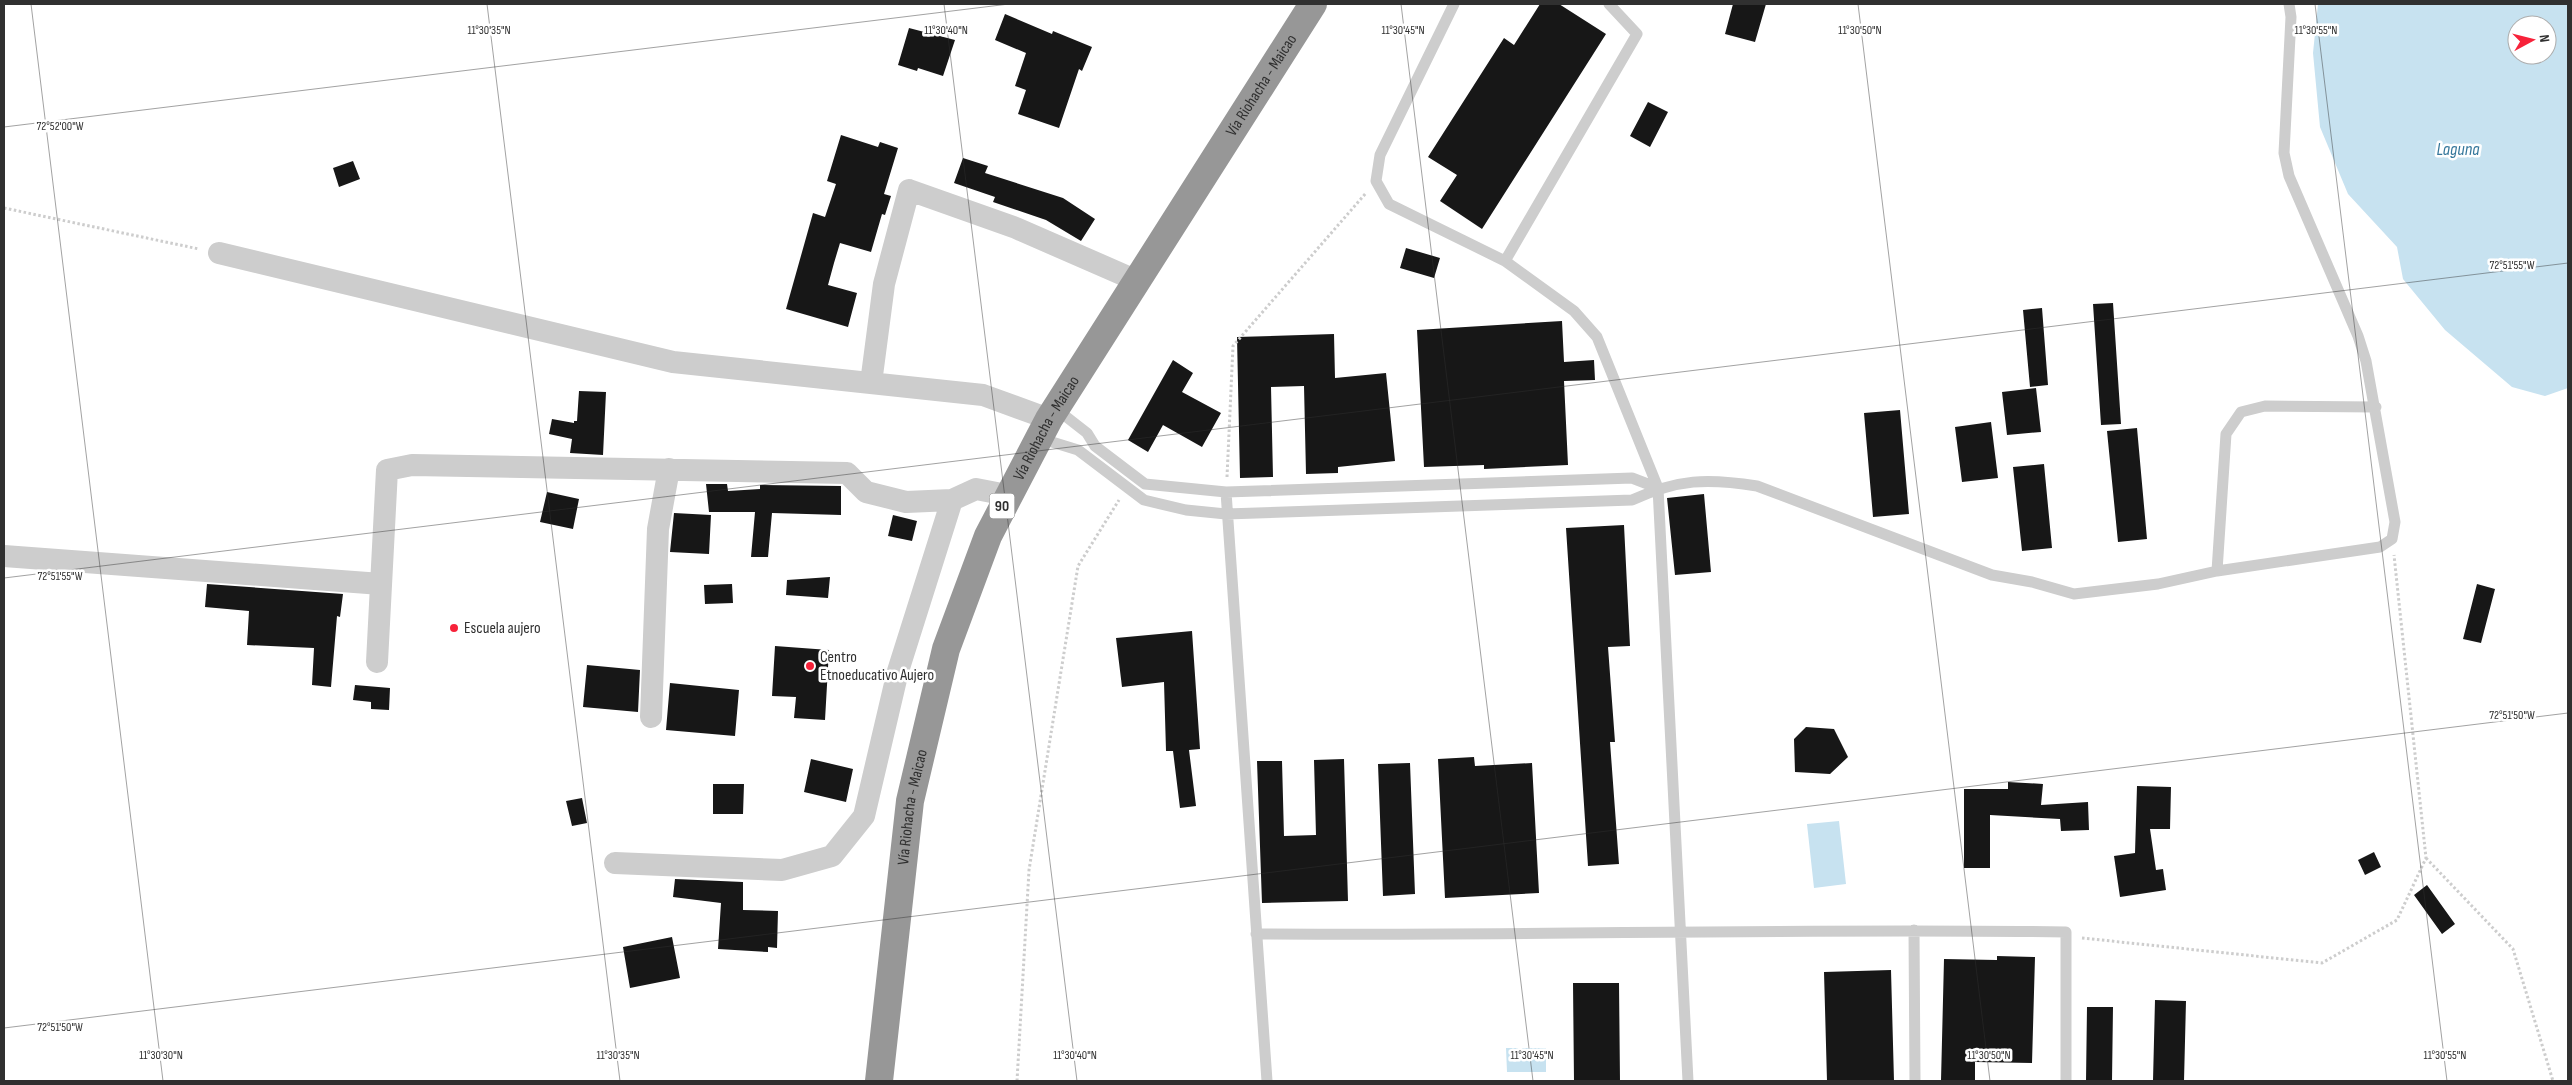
<svg xmlns="http://www.w3.org/2000/svg" width="2572" height="1085" font-family="'Sofia Sans Condensed',sans-serif">
<rect width="100%" height="100%" fill="#fff"/>
<path fill="#c7e2f0" fill-rule="evenodd" d="M2318 4H2568V388L2545 396 2512 387 2445 330 2403 279 2397 247 2348 194 2320 127 2313 53ZM2517 25H2547V55H2517Z
M1839 821 1846 884 1814 888 1807 824Z
M1506 1048H1546V1072H1507Z"/>
<path fill="#171717" d="M1540 4H1559L1606 34 1482 229 1440 201 1457 175 1428 157 1504 38 1514 45Z
M1733 4H1766L1755 42 1725 34Z
M1005 14 1052 34 1053 31 1092 47 1082 71 1079 69 1059 128 1018 114 1026 90 1015 86 1026 53 995 40Z
M909 28 955 40 943 76 918 68 917 71 898 65Z
M1648 102 1668 112 1650 147 1630 136Z
M841 135 878 147 880 142 898 148 884 194 891 196 885 215 882 214 871 252 840 243 834 263 828 285 857 293 848 327 786 309 813 213 825 217 836 184 827 181Z
M963 158 988 166 985 173 1063 198 1095 219 1081 241 1046 220 993 202 995 197 954 183Z
M353 161 360 179 339 187 333 168Z
M1406 248 1440 258 1434 278 1400 268Z
M2113 303 2121 424 2101 425 2093 304Z
M2042 308 2048 385 2030 387 2023 310Z
M1562 321 1564 362 1594 360 1595 380 1564 381 1568 465 1484 469V465L1424 467 1417 330Z
M1334 334 1335 378 1386 373 1395 461 1338 467V473L1306 474 1304 386 1271 387 1273 477 1240 478 1237 337Z
M1173 360 1193 373 1182 392 1221 413 1202 447 1163 425 1148 452 1128 440Z
M2036 388 2041 432 2007 435 2002 392Z
M579 391 606 392 603 455 570 453 572 439 549 434 552 419 574 423V421H577Z
M1900 410 1909 514 1873 517 1864 413Z
M1991 422 1998 478 1962 482 1955 427Z
M2137 428 2147 539 2118 542 2107 431Z
M2044 464 2052 548 2022 551 2013 467Z
M706 484H727L728 491 760 489V485L841 486V515L772 513 768 557H751L755 512H709Z
M547 492 579 499 573 529 540 522Z
M1704 494 1711 572 1675 575 1667 498Z
M674 513 711 515 709 554 670 552Z
M893 515 917 521 912 541 888 536Z
M1624 525 1630 646 1608 647 1615 742H1610L1619 864 1588 866 1566 528Z
M830 577 828 598 786 595 787 580Z
M207 584 343 594 340 617 337 616 331 687 312 685 314 648 247 645 249 611 205 607Z
M732 584 733 603 705 604 704 585Z
M2477 584 2495 589 2481 643 2463 639Z
M1192 631 1200 749 1189 750 1196 806 1180 808 1173 751H1166L1164 682 1122 687 1116 638Z
M775 646 829 650 825 720 794 718 796 697 772 696Z
M587 665 640 670 638 712 583 707Z
M670 683 739 690 735 736 666 730Z
M355 685 390 688 389 710 371 709V702L353 700Z
M1806 727 1834 729 1848 757 1830 774 1795 772 1794 739Z
M1474 757 1475 766 1532 763 1539 893 1445 898 1438 759Z
M811 759 853 769 846 802 804 792Z
M1344 759 1348 901 1262 903 1257 761H1282L1284 836 1316 835 1314 760Z
M1410 763 1415 894 1383 896 1378 764Z
M2008 782 2043 784 2041 805 2088 802 2089 830 2061 831 2060 819 1990 815V868H1964V789H2008Z
M713 784H744L743 814H713Z
M2137 786 2171 787 2170 829H2150L2156 870 2163 869 2166 890 2120 897 2114 856 2135 853Z
M582 798 587 823 572 826 566 801Z
M2374 852 2381 867 2365 875 2358 860Z
M675 879 743 882V910L778 911 777 948 768 947V952L718 949 721 903 673 897Z
M2427 885 2455 924 2442 934 2414 895Z
M672 937 680 978 630 988 623 947Z
M1997 956 2035 957 2032 1063 1975 1062V1081H1941L1944 959 1997 960Z
M1891 970 1894 1081H1827L1824 972Z
M1573 983H1619L1620 1081H1574Z
M2155 1000 2186 1001 2184 1081H2153Z
M2087 1007H2113L2112 1081H2086Z"/>
<g fill="none" stroke-linecap="round" stroke-linejoin="round">
<path stroke="#cdcdcd" stroke-width="3" stroke-dasharray="2.5 2.5" stroke-linecap="butt" d="M4 208 199 249
M1227 477 1233 346 1366 193
M2426 858 2513 949 2553 1081
M2082 938 2322 963 2397 920 2426 858 2394 555
M1017 1081 1029 870 1078 566 1119 500"/>
<path stroke="#cdcdcd" stroke-width="11" d="M1454 4 1380 155 1376 181 1389 204 1505 261 1574 311 1597 337 1658 488 1688 1081
M1505 261 1637 34 1609 4
M1055 408 1087 433 1095 446 1145 484 1226 492 1632 478 1658 488
M1039 438 1078 450 1144 500 1186 510 1226 514 1632 500C1678 479 1707 478 1757 486L1992 575 2032 582 2074 594 2158 584 2217 571 2380 547 2392 539 2395 522 2366 361 2358 336 2289 176 2284 153 2291 17 2289 4
M1226 492 1267 1081
M2217 571 2226 434 2241 412 2265 406 2376 407
M1914 930 1915 1081
M1256 934C1526 936 1796 928 2066 932V1081"/>
<path stroke="#cdcdcd" stroke-width="22" d="M219 253 673 362 983 395 1049 419
M871 383 884 284 909 190 1016 228 1135 280
M4 556 381 584
M377 662 387 470 412 465 847 473 866 492 906 502 952 500
M651 717 658 529 669 469
M615 863 782 870 832 856 864 816 898 671 952 500 976 489 1007 495"/>
<path stroke="#979797" stroke-width="28" id="s1" d="M879 1081 910 801 946 649 988 536 1049 419 1313 4"/>
</g>
<path fill="none" stroke="#303030" stroke-width="1" stroke-opacity="0.45" d="M31 4 163 1081M487 4 620 1081M944 4 1077 1081M1401 4 1533 1081M1858 4 1990 1081M2315 4 2447 1081M4 127 1009 4M4 578 2568 263M4 1028 2568 713"/>
<g fill="#f7223a" stroke="#fff" stroke-width="2">
<circle cx="454" cy="628" r="5"/>
<circle cx="810" cy="666" r="5"/>
</g>
<g text-anchor="middle" dominant-baseline="central" stroke-width="5" stroke-linejoin="round" paint-order="stroke">
<rect fill="#fff" stroke="#6e6e6e" stroke-width="1" x="989.5" y="493.5" width="25" height="25" rx="4"/>
<g font-size="15" font-weight="bold" fill="#303030">
<text x="1002" y="506">90</text>
</g>
<g font-size="16" fill="#303030" stroke="#fff">
<text stroke="none"><textPath href="#s1" startOffset="1086">Vía Riohacha - Maicao</textPath></text>
<text stroke="none"><textPath href="#s1" startOffset="681">Vía Riohacha - Maicao</textPath></text>
<text stroke="none"><textPath href="#s1" startOffset="276">Vía Riohacha - Maicao</textPath></text>
</g>
<g font-size="16" fill="#303030" stroke="#fff" text-anchor="start">
<text x="464" y="628">Escuela aujero</text>
<text x="820" y="657">Centro<tspan x="820" dy="18">Etnoeducativo Aujero</tspan></text>
</g>
<g font-size="18" font-style="italic" fill="#35779b" stroke="#fff">
<text x="2458" y="149">Laguna</text>
</g>
</g>
<g font-size="12" text-anchor="middle" fill="#303030" stroke="#fff" stroke-width="5" stroke-linejoin="round" paint-order="stroke">
<text x="489" y="34">11°30'35"N</text>
<text x="946" y="34">11°30'40"N</text>
<text x="1403" y="34">11°30'45"N</text>
<text x="1860" y="34">11°30'50"N</text>
<text x="2316" y="34">11°30'55"N</text>
<text x="60" y="130">72°52'00"W</text>
<text x="2512" y="269">72°51'55"W</text>
<text x="60" y="580">72°51'55"W</text>
<text x="2512" y="719">72°51'50"W</text>
<text x="60" y="1031">72°51'50"W</text>
<text x="161" y="1059">11°30'30"N</text>
<text x="618" y="1059">11°30'35"N</text>
<text x="1075" y="1059">11°30'40"N</text>
<text x="1532" y="1059">11°30'45"N</text>
<text x="1989" y="1059">11°30'50"N</text>
<text x="2445" y="1059">11°30'55"N</text>
</g>
<rect width="2572" height="1085" fill="none" stroke="#303030" stroke-width="10"/>
<g transform="translate(2532 40) rotate(83)"><circle r="24" fill="#ffffff" stroke="#acacac"/>
<path d="M0-4L9 19L0 12L-9 19Z" fill="#f7223a"/>
<text y="-8" font-size="14" font-weight="bold" text-anchor="middle" fill="#303030">N</text>
</g>
</svg>
